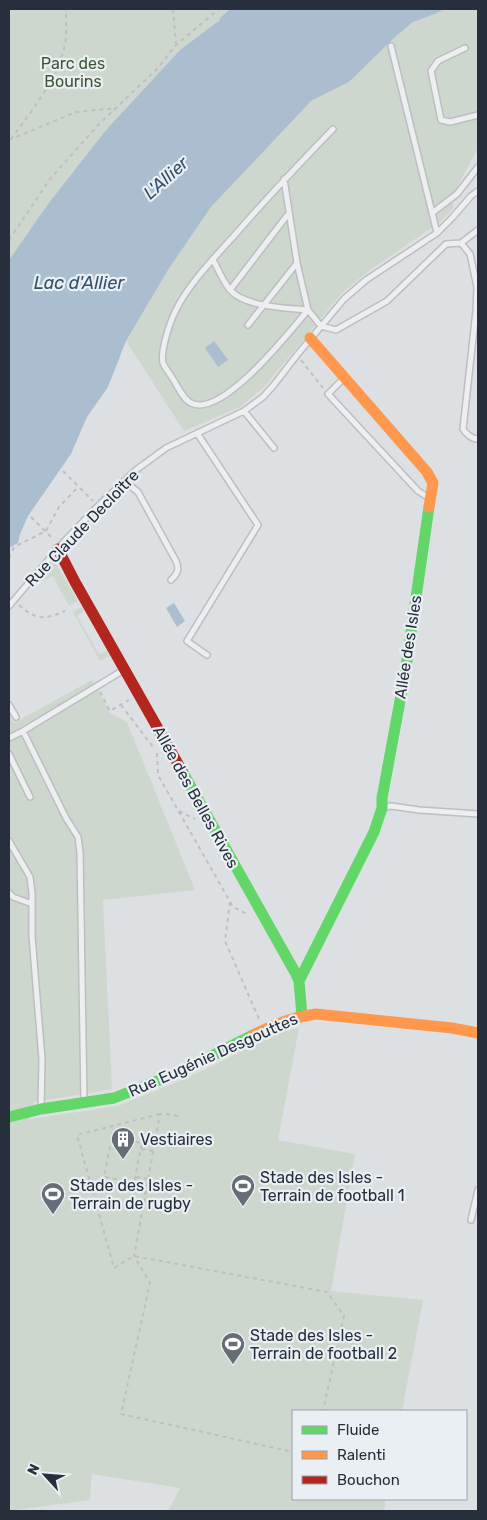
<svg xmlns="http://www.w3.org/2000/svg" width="487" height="1520" font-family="Rubik,sans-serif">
<rect width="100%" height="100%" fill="#dde0e3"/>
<path fill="#ced7ce" d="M9 9H230L220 19V20L218 22H217L180 50 106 130 48 204 9 260Z
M445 9H478V148L452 197 453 209 440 222 370 270 342 293 264 387 240 407 184 431 126 341 168 270 211 207 290 122 311 101 349 82 394 38 413 22 435 14Z
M53 559 78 601 69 606 53 576 42 581 39 575Z
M82 607 84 611 77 616 99 654 107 651 110 656 100 661 73 612Z
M92 680 110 713 127 722 195 890 103 900 112 1089 34 1102 30 1119 118 1106 187 1078 283 1031 299 1028 278 1140 355 1154 331 1291 423 1300 402 1411H293V1499H386L384 1511H168L180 1488 92 1474 90 1500 9 1511V714L14 723Z"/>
<path fill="#abbecf" d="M230 9H445L435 14 413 22 394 38 349 82 311 101 211 207 168 270 126 341 108 387 87 417 71 454 28 516 20 534 18 543 9 548V260L48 204 106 130 180 50 217 22H218L220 20 219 19Z
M214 341 228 360 218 367 205 348Z
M174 603 185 621 177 627 166 608Z"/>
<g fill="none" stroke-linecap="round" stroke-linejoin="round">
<g stroke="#bcbec1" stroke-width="8">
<path id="lane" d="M391 46 437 233
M465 48 438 61 431 71 441 120 450 122 478 115
M284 179 297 263 308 310 321 326 336 330 387 301 446 244 461 243 478 230
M432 213 457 194 478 167
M461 243 470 254 477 287 476 311 477 314
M213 260C218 269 223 281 230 290 245 307 286 308 308 310
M230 290 289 213
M308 310C290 331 222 419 191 403 183 399 178 387 173 379 170 374 165 368 163 363 160 352 170 322 175 312 187 286 213 259 233 237 265 200 299 164 333 129
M476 311 463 429C466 434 472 439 478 439
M248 325 297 263
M344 378 328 394 418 491 429 498
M244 411 274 448
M197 433 258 525 187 641 207 655
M124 481 138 492 176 561C180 570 177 574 171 580
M9 606 61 545 95 509 136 470 166 448 244 411 263 397 273 386 297 355 344 299 366 280 437 233 452 218 471 196 478 191
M9 705 16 717
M23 731 66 818 78 837 80 852 84 1102
M9 738 23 731 122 671
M9 754 30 797
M382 808 391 806 419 810 478 814
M9 841 30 877 32 893V904
M9 893 13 897 32 904V936L42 1059 41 1108
M471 1220 478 1190"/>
</g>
<path stroke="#bdbfc3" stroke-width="2" stroke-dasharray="4 4" stroke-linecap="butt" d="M173 9 176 45
M11 139C31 112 59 77 65 44 67 33 66 20 66 9
M9 140 76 112 117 108
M9 240 50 179 99 124 157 69 176 45 219 9
M301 360 323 388
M63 471 93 501
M31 517 52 538
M9 558 14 547 46 531 59 507 78 487
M19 605C36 620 44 620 65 611
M100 692 110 711 129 700
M121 705 153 747
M157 753 158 775 233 907 247 914
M179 811 195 819
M230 902 225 941 259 1019
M160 1114 77 1135 114 1268 134 1256 327 1292 344 1316 323 1411
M178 1116 166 1114H160L134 1256 150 1283 121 1414 293 1452
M112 1137 142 1143 134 1182 104 1177Z
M141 1149 153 1151
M136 1177 148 1179"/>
<use href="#lane" stroke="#edeef0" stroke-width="5"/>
<path stroke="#63d668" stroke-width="11" d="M182 771 296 974 299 981 302 1016
M299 981 374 832 382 808V798L405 674 429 507
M9 1117 41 1109 114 1098 180 1072 253 1035"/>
<path stroke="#ff974d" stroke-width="11" d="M310 338 427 472 433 483 429 507
M253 1035C272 1025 294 1017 316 1014L452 1028 478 1033"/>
<path stroke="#b3261e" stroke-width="11" d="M58 549 75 582 182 771"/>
</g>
<defs>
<g id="building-pin" transform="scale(1.25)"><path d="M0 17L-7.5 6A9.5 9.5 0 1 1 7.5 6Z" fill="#666d76" stroke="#eaeff3"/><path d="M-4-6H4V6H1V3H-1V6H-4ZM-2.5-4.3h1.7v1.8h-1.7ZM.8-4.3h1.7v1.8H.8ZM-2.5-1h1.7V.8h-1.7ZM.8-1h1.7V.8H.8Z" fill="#fff"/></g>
<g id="stadium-pin" transform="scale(1.25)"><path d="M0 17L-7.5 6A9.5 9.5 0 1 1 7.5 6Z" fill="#666d76" stroke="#eaeff3"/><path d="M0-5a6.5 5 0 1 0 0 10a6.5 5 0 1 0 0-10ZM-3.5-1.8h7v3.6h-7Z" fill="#fff"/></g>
</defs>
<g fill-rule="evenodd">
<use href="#building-pin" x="123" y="1139"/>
<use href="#stadium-pin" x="243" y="1186"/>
<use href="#stadium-pin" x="53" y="1194"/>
<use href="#stadium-pin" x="233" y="1344"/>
</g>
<g text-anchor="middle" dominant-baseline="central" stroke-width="4.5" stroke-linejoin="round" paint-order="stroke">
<g font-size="16" fill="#3c5733" stroke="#eaeff3">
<text x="73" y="63">Parc des<tspan x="73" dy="18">Bourins</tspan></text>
</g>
<g font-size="16" fill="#262f3b" stroke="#eaeff3">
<text transform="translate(82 528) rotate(-46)">Rue Claude Decloître</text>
<text transform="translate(408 647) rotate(-81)">Allée des Isles</text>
<text transform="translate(196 797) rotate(61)">Allée des Belles Rives</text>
<text transform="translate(213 1055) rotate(-24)">Rue Eugénie Desgouttes</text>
</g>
<g font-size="16" fill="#262f3b" stroke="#eaeff3" text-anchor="start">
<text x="140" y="1139">Vestiaires</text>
<text x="260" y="1177">Stade des Isles -<tspan x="260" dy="18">Terrain de football 1</tspan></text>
<text x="70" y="1185">Stade des Isles -<tspan x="70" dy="18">Terrain de rugby</tspan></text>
<text x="250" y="1335">Stade des Isles -<tspan x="250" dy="18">Terrain de football 2</tspan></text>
</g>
<g font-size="18" font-style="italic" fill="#31506e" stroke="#eaeff3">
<text transform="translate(166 178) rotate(-42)">L'Allier</text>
<text x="79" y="283">Lac d'Allier</text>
</g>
</g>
<rect width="487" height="1520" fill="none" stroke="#262f3b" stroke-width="20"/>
<rect x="292" y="1410" width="175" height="90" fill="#eaeff3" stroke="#9ca2a9"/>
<rect x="302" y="1426" width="25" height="8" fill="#63d668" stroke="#9ca2a9"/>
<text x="337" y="1435" font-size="15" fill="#262f3b">Fluide</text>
<rect x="302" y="1451" width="25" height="8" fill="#ff974d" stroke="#9ca2a9"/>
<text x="337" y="1460" font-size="15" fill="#262f3b">Ralenti</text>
<rect x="302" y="1476" width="25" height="8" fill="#b3261e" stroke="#9ca2a9"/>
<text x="337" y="1485" font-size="15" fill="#262f3b">Bouchon</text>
<g transform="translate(45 1475) rotate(296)" stroke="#eaeff3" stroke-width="4" paint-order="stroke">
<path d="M0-4L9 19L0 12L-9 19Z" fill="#262f3b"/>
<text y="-8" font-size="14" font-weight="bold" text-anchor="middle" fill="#262f3b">N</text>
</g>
</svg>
